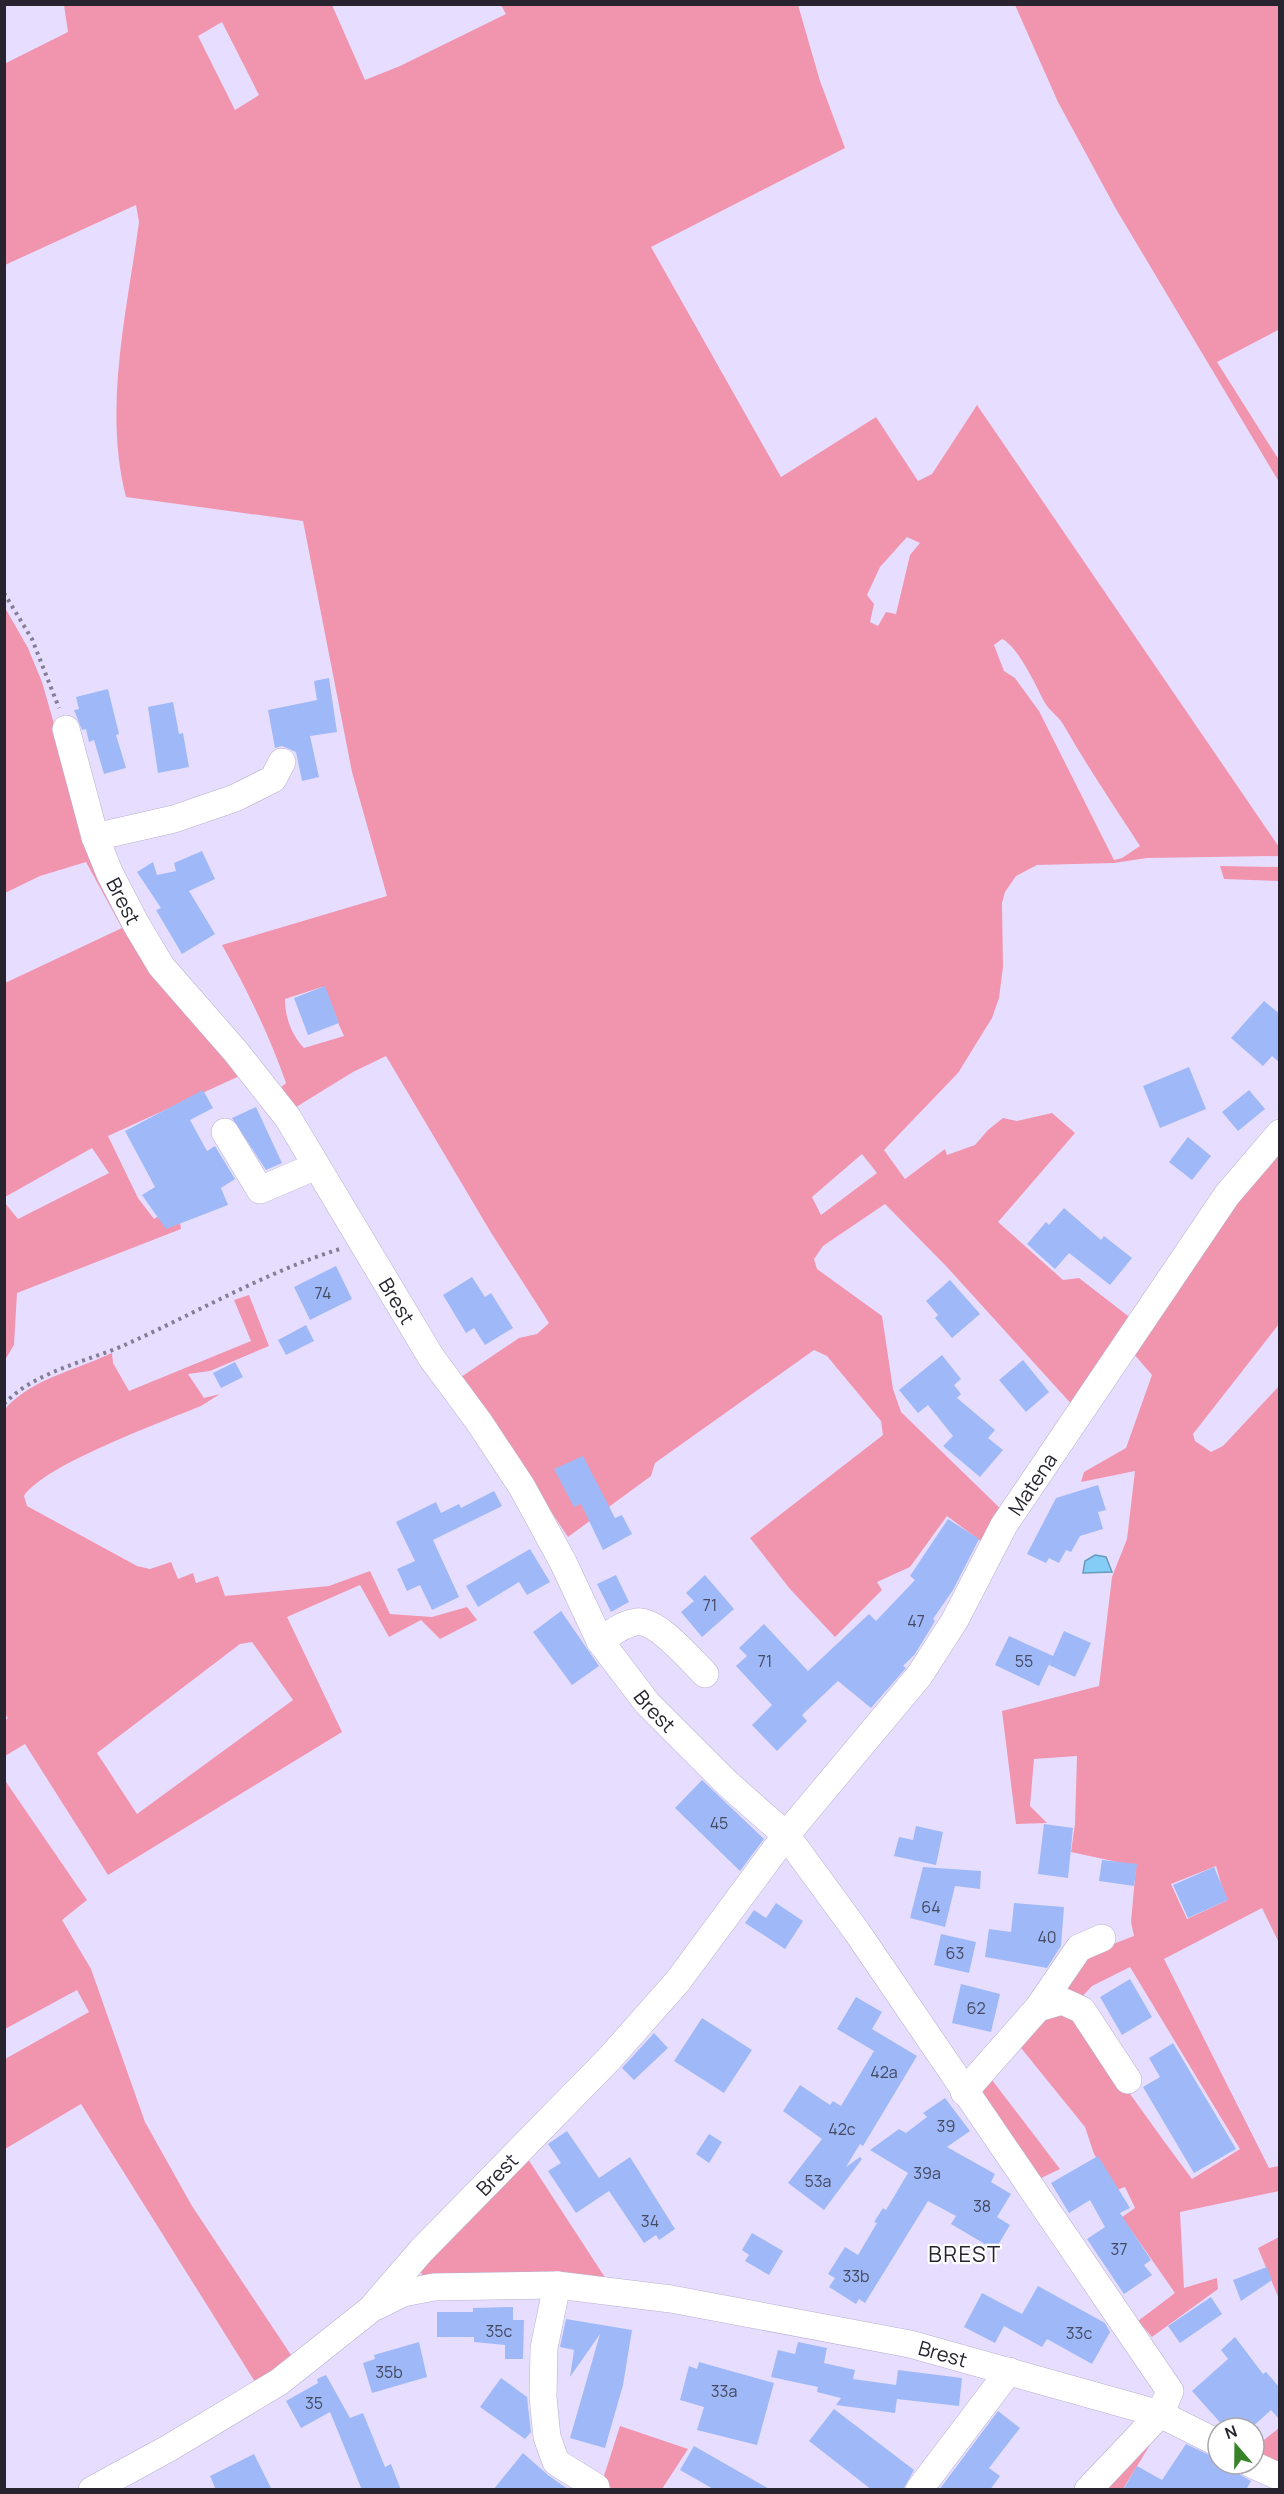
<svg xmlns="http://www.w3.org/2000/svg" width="1284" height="2494" font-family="Manrope,sans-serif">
<rect width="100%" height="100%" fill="#e7deff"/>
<path fill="#f195af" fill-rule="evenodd" d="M64 5H332L365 80 400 66 506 14 501 5H798L820 81 845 148 651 247 781 477 876 417 918 481 932 474 977 405 1279 847V856L1147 858 1114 863 1037 865 1016 876 1005 892 1002 903 1003 967 999 998 992 1018 958 1073 884 1150 905 1179 945 1149 947 1155 975 1145 988 1130 1003 1118 1017 1121 1052 1113 1075 1133 998 1222 1063 1280 1079 1278 1132 1319 1075 1408 947 1267 885 1204 823 1246 814 1259 817 1269 882 1316 893 1389 901 1412 1006 1514 986 1545 947 1516 910 1567 877 1582 882 1590 835 1637 790 1589 750 1538 883 1435 881 1421 827 1356 814 1350 655 1463 651 1476 568 1537 461 1377 519 1338 537 1334 549 1323 490 1231 386 1056 353 1072 288 1112 276 1092 286 1083C269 1034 247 990 222 945L387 896 352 772 303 521 126 497C103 408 127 311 139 222L136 205 5 265 4 64 68 32ZM222 22 259 95 235 110 198 36ZM907 537 920 543 910 555 896 614 886 612 878 626 870 622 874 604 867 595 880 567ZM1002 639C1018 646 1037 688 1045 703 1050 711 1059 717 1063 724 1087 766 1114 806 1140 846L1122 858 1114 860 1039 711 1015 678 1004 671 994 645ZM322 987 344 1036 304 1048C291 1034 285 1017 285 999ZM862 1154 877 1173 821 1215 812 1197Z
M1015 5H1279V332L1278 330 1217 362 1279 460V482L1116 209 1058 102Z
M4 606 28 648 42 682 83 825 244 1074 108 1136 138 1198 154 1219 177 1204 181 1229 17 1293 14 1345 5 1360V1203L18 1219 109 1173 92 1148 5 1197V983L122 928 86 862 40 876 5 893Z
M1220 866 1279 867V881L1224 879Z
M1279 1146V1324L1193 1434 1195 1441 1211 1452 1223 1446 1279 1386V1943L1262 1908 1164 1959 1269 2168 1279 2166V2191L1180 2212 1184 2288 1217 2278 1218 2289 1152 2337 1138 2321 1175 2293 1122 2217 1135 2208 1125 2187 1117 2190 1094 2154 1085 2127 1017 2043 1044 2014 1066 2008C1110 2064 1149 2122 1192 2179L1240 2149 1130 1967 1092 1986 1080 1999 1054 1998 1082 1956 1134 1936 1131 1922 1136 1866 1071 1852 1075 1824 1077 1756 1034 1759 1030 1806 1047 1823 1016 1824 1002 1711 1099 1686 1112 1577 1127 1539 1135 1471 1081 1482 1084 1472 1126 1448 1152 1375 1133 1353 1231 1206ZM1216 1866 1226 1901 1187 1919 1171 1884Z
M249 1295 269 1346 210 1371 188 1374 204 1398 220 1394 201 1406C162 1422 44 1465 24 1496L27 1506 137 1566 150 1569 171 1562 178 1579 193 1573 196 1583 218 1576 225 1596 329 1586 370 1571 390 1614 432 1617 467 1607 477 1620 440 1639 421 1620 389 1637 360 1585 287 1617 342 1732 108 1875 25 1744 5 1756V1720L8 1718 4 1714 5 1409C31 1379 76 1370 112 1353L113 1363 129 1391 251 1341 234 1300ZM252 1642 293 1700 137 1814 97 1753 240 1644Z
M4 1779 87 1900 62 1920 91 1969 145 2122 192 2206 293 2358 257 2385 81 2104 5 2149V2059L89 2012 77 1990 5 2029Z
M989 2076 1060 2169 1037 2180 977 2091Z
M526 2156 606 2279 424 2280 420 2269Z
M1279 2237V2299L1258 2248Z
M620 2426 688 2449 662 2489H612L603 2479Z
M1279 2428V2469L1254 2454V2448Z
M1139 2442 1150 2445 1123 2489 1096 2490Z"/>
<path fill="#84cdf7" stroke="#689abb" stroke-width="1.5" d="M1095 1555 1106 1557 1112 1572 1083 1573 1085 1561Z"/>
<path fill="#9fb9f8" d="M329 678 337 732 310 736 319 777 302 781 296 752 282 746 275 748 268 710 317 700 314 681Z
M108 689 119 734 116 735 126 768 104 774 94 740 89 742 86 729 82 730 74 710 79 709 76 697Z
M173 702 179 734 183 733 189 767 158 773 148 707Z
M202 851 215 879 189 891 215 934 182 954 156 910 161 908 137 872 153 862 157 875 176 871 174 863Z
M325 986 339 1023 308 1035 294 998Z
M1264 1001 1280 1014V1063L1272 1056 1263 1066 1231 1038Z
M1189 1067 1206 1109 1160 1128 1143 1086Z
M203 1090 213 1108 190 1120 207 1151 215 1146 235 1179 221 1188 228 1205 166 1229 142 1195 155 1187 125 1131Z
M1249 1090 1265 1109 1238 1131 1222 1112Z
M256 1107 282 1163 266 1170 232 1118Z
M1188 1137 1211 1156 1192 1180 1169 1162Z
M1064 1208 1101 1240 1104 1236 1132 1258 1110 1285 1069 1253 1055 1269 1027 1244 1046 1222 1049 1225Z
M336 1266 352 1299 310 1320 294 1287Z
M472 1277 485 1297 491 1293 513 1328 485 1345 474 1328 466 1333 443 1295Z
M950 1280 980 1314 952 1338 935 1318 938 1315 926 1301Z
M306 1325 314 1341 286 1355 278 1340Z
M942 1355 961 1379 954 1385 961 1394 957 1398 995 1430 988 1438 1003 1450 980 1477 943 1446 953 1436 928 1405 918 1413 899 1390Z
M1023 1360 1049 1392 1026 1412 999 1380Z
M235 1362 243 1377 221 1388 213 1373Z
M583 1456 615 1518 622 1515 632 1534 603 1550 581 1504 574 1507 554 1469Z
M1098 1485 1106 1510 1098 1512 1103 1529 1080 1536 1071 1552 1066 1550 1059 1563 1049 1558 1046 1563 1027 1554 1056 1498Z
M494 1491 502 1506 433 1540 459 1597 432 1610 420 1585 407 1591 397 1569 415 1561 396 1522 436 1502 441 1513 459 1504 461 1508Z
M948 1519 979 1539 953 1590 933 1619 935 1621 915 1654 903 1666 906 1668 871 1708 838 1681 802 1715 807 1721 777 1751 752 1725 772 1705 736 1666 747 1656 739 1648 764 1624 808 1671 869 1614 876 1621 915 1580 910 1576Z
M530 1549 550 1582 527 1595 519 1582 478 1607 466 1586Z
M616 1575 629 1602 611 1612 597 1584Z
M705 1575 734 1609 702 1637 681 1612 694 1601 686 1593Z
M561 1611 599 1666 572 1685 533 1632Z
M1064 1631 1091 1643 1075 1677 1049 1665 1052 1658 1039 1686 995 1665 1009 1636 1053 1656Z
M702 1780 764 1839 740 1871 675 1808Z
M1044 1824 1073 1828 1068 1878 1038 1874Z
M916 1826 943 1832 936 1865 894 1856 899 1837 913 1840Z
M1102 1860 1137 1864 1134 1886 1099 1881Z
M923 1867 981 1871 980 1889 955 1886 945 1927 910 1918Z
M1214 1867 1228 1900 1188 1918 1173 1885Z
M776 1903 803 1921 785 1949 745 1923 754 1910 766 1918Z
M1014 1903 1064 1907 1061 1946 1047 1968 985 1957 989 1929 1011 1932Z
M941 1934 976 1942 969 1973 934 1965Z
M1130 1979 1152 2017 1122 2035 1100 1997Z
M961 1984 1000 1994 991 2032 952 2023Z
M856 1997 882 2012 872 2029 917 2056 863 2146 860 2144 846 2167 860 2157 862 2159 824 2210 788 2183 822 2139 783 2111 800 2085 830 2105 833 2101 841 2106 874 2051 837 2029Z
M702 2018 752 2050 724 2093 674 2061Z
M654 2033 668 2048 634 2080 622 2068Z
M1173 2043 1236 2149 1194 2173 1143 2087 1160 2077 1149 2058Z
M945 2098 970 2131 947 2147 995 2174 991 2182 1011 2194 997 2217 1010 2225 995 2250 951 2224 956 2216 928 2201 865 2303 859 2299 856 2304 829 2287 835 2278 828 2274 845 2247 858 2255 877 2223 874 2222 883 2208 886 2210 908 2173 870 2150 899 2129 906 2133 927 2117 923 2113Z
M567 2131 599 2178 630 2157 675 2229 659 2240 656 2235 644 2243 609 2191 576 2213 548 2171 561 2163 548 2144Z
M709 2134 722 2142 709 2163 696 2154Z
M1098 2156 1130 2208 1120 2213 1151 2260 1144 2265 1152 2275 1124 2294 1087 2239 1105 2227 1090 2200 1069 2213 1051 2183Z
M752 2233 783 2251 769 2275 745 2261 749 2255 742 2250Z
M1267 2267 1272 2280 1241 2301 1233 2280Z
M1038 2286 1105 2323 1110 2332 1092 2364 1047 2339 1042 2347 1004 2326 995 2343 964 2327 982 2293 1022 2314Z
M1211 2297 1222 2314 1180 2343 1168 2326Z
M513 2307V2320H524L523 2359H505V2345L474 2342V2337H437V2312H473V2308Z
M566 2319 632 2330 623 2385 605 2448 570 2438 600 2334 570 2377 574 2350 560 2347Z
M1235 2337 1263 2374 1266 2372 1280 2388V2420L1271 2410 1251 2428H1225L1192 2391 1228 2359 1221 2350Z
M419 2342 427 2377 372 2393 363 2363 375 2359 374 2355Z
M798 2342 827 2348 824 2363 855 2370 853 2379 896 2385 898 2370 962 2378 959 2406 897 2399 895 2413 836 2405 841 2398 817 2392 818 2387 771 2377 778 2350 795 2354Z
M699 2362 774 2383 757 2445 697 2430 704 2407 680 2400 689 2366 697 2369Z
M326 2375 350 2418 363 2413 385 2467 391 2464 401 2490H362L330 2412 301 2428 286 2401 318 2383 317 2379Z
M501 2378 527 2397 531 2432 525 2439 480 2407Z
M834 2409 914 2470 903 2490H872L809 2441Z
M998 2411 1020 2428 989 2468 1000 2476 990 2490H939Z
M1186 2444 1218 2459V2464H1229L1237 2469 1239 2474 1251 2481 1246 2490H1123L1137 2466 1162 2480Z
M694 2446 771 2490H715L680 2470Z
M523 2453 548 2475 569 2490H493Z
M254 2454 272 2490H216L210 2476Z"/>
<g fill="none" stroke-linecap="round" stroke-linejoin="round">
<g stroke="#b8afce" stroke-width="28">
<g id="minor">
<path id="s1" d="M66 729 95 837 110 874 136 924 161 966 236 1052 288 1118 431 1357 479 1422 522 1487 563 1562 600 1641 647 1703 728 1784 786 1835 857 1932 1170 2391 1160 2414 1088 2490"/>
<path d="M95 837 174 819 235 798 273 779 282 762"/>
<path d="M225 1132 260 1190 316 1166"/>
<path d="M600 1641C611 1634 622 1624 636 1622 657 1619 690 1659 705 1674"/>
<path d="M1038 2008 1079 1948 1102 1938"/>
<path d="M964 2092 1038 2008 1062 2001 1082 2010 1128 2080"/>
<path d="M557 2285 544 2348 543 2397 547 2437 556 2462 596 2487"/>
<path id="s2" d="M377 2306 403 2293 434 2287 557 2285 671 2299 910 2344 1160 2414 1218 2443"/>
<path d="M1251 2464 1280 2477"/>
<path id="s3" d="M92 2490 169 2448 279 2382 371 2309 421 2251 610 2058 678 1981 786 1835 919 1676 955 1620 1004 1525 1227 1195 1280 1133"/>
<path d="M919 2490 1009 2371"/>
</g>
</g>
<path stroke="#847e95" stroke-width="4" stroke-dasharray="3 4.5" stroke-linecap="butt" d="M4 593 32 639 59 708
M4 1404C35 1371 87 1362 127 1344 196 1313 268 1271 340 1249"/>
<use href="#minor" stroke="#fff" stroke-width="27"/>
</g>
<g text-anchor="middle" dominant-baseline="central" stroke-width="4.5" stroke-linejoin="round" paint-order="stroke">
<g font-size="16" fill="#454962">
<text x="323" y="1293">74</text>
<text x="710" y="1605">71</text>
<text x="916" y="1621">47</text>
<text x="765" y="1661">71</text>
<text x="1024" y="1661">55</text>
<text x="719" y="1823">45</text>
<text x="931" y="1907">64</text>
<text x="1047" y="1937">40</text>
<text x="955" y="1953">63</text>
<text x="976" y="2008">62</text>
<text x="884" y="2072">42a</text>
<text x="946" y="2126">39</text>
<text x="842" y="2129">42c</text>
<text x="927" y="2173">39a</text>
<text x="818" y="2181">53a</text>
<text x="982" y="2206">38</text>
<text x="650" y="2221">34</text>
<text x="1119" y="2249">37</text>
<text x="856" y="2276">33b</text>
<text x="499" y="2331">35c</text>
<text x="1079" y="2333">33c</text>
<text x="389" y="2372">35b</text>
<text x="724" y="2391">33a</text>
<text x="314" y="2403">35</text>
</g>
<g font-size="20" fill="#272430" stroke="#fff">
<text stroke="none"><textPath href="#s1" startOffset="182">Brest</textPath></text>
<text stroke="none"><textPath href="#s1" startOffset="668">Brest</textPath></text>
<text stroke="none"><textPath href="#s3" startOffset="1395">Matena</textPath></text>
<text stroke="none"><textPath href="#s1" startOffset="1154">Brest</textPath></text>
<text stroke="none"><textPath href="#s3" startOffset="518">Brest</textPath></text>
<text stroke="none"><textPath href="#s2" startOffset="576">Brest</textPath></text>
</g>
<g font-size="22" letter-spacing="1.5" fill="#272430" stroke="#fff">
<text x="965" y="2254">BREST</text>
</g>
</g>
<rect width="1284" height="2494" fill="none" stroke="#272430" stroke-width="12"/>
<g transform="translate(1236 2446) rotate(340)"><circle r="28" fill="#ffffff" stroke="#a9a7ac" stroke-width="1.5"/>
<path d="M0-4.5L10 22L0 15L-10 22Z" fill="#38832a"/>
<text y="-9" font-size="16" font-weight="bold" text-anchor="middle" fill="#272430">N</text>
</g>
</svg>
